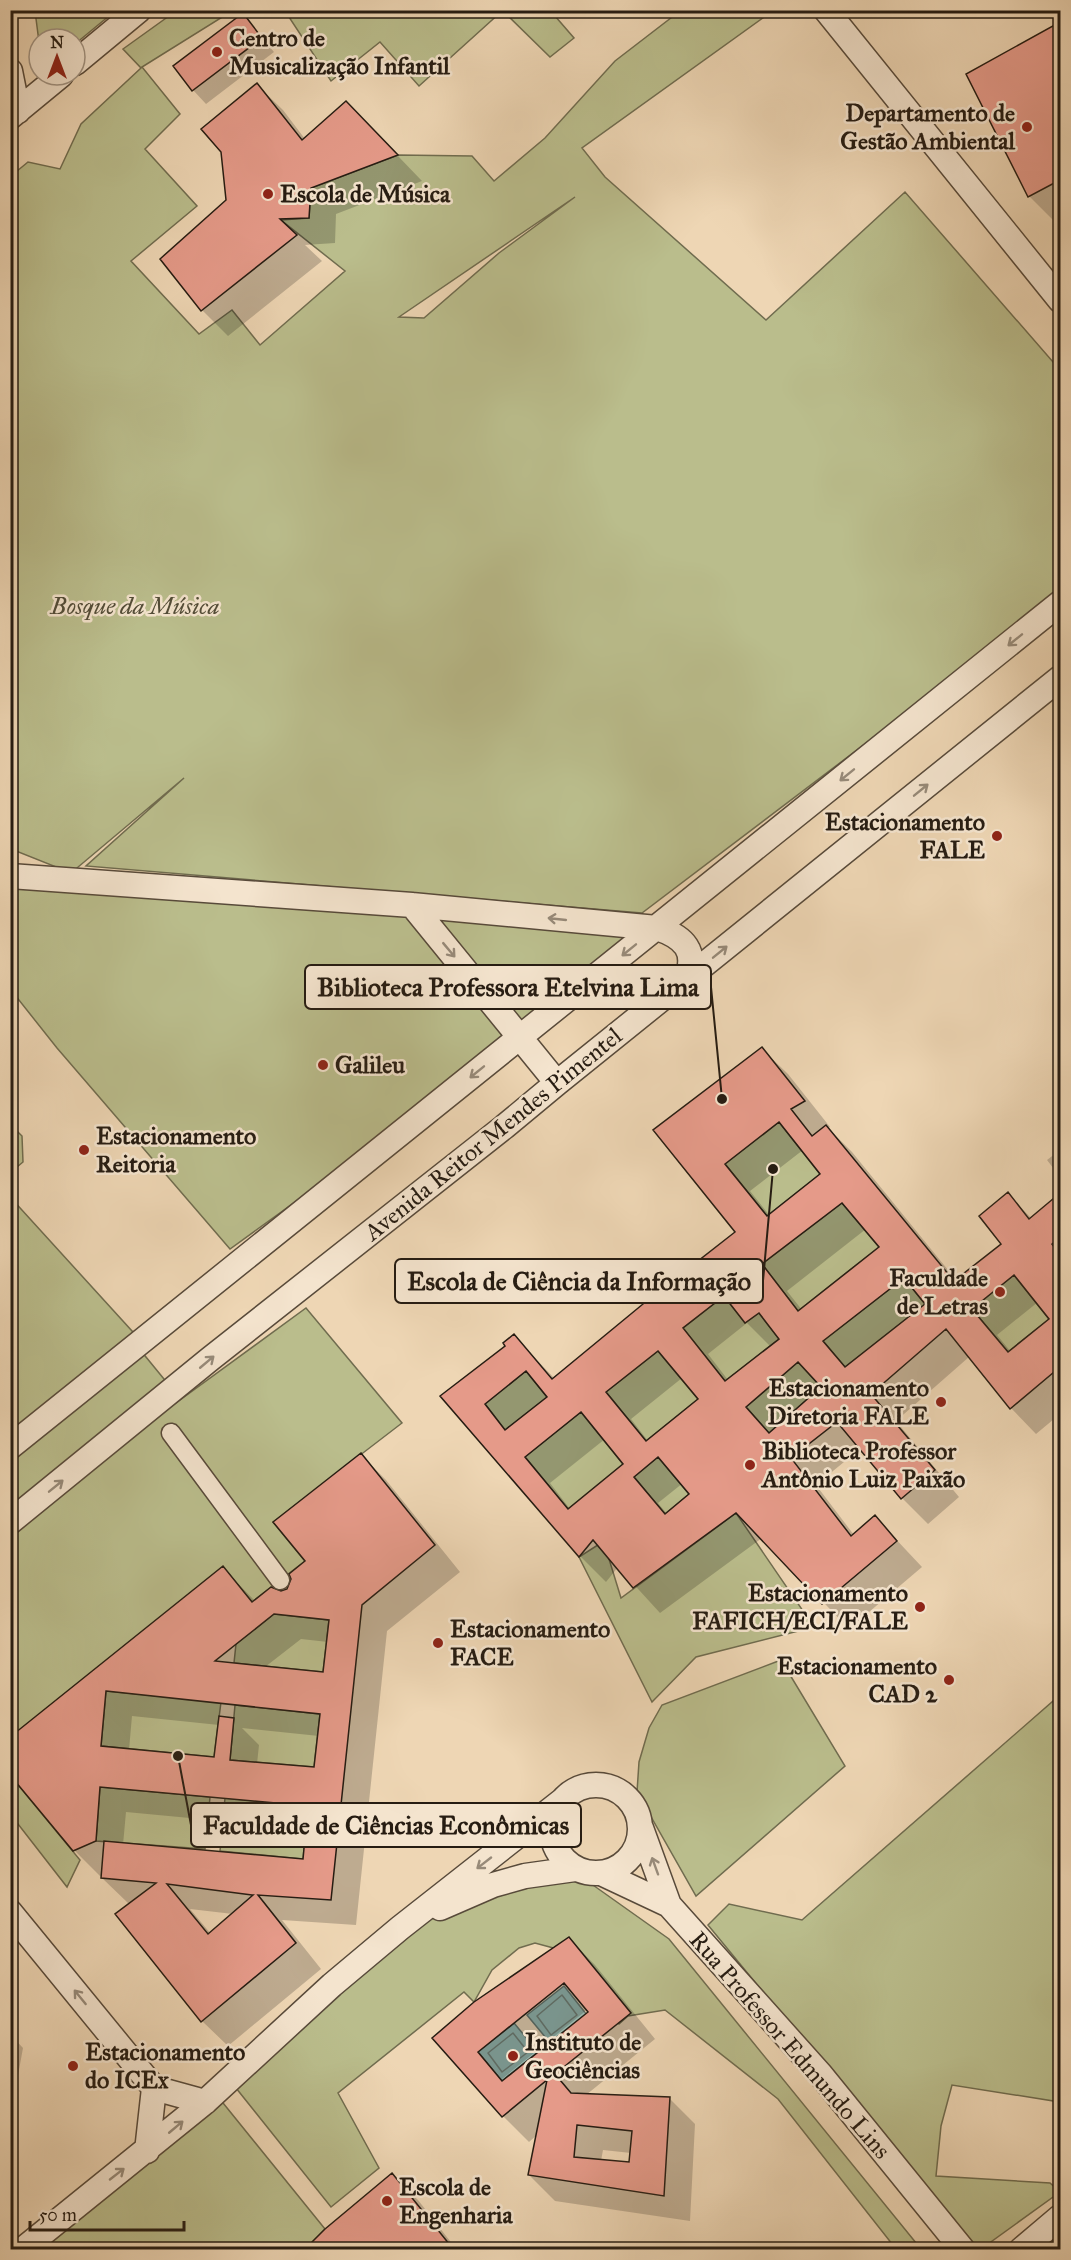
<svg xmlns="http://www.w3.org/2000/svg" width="1071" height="2260" font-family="'IM FELL Great Primer',serif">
<rect width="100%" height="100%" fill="#eed6b4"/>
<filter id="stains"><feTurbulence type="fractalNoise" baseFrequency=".00333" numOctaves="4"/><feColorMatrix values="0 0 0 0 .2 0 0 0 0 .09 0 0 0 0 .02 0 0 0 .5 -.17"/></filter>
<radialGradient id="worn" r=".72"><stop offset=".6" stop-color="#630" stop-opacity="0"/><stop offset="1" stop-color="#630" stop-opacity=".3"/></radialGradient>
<path fill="#babd8c" stroke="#706c4f" stroke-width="1.5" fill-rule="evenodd" d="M774 10 582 148 605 177 766 320 905 192 1060 370V596L642 913 86 866 184 778 71 873 11 849V176L28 162 60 169 81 124 141 68 123 49 176 11H232L142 67 180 114 145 149 197 206 131 261 199 334 232 310 260 345 345 271 281 220 309 218 311 188 398 155 472 156 494 181 545 138 615 61 680 11ZM575 197 499 253 424 318 399 317Z
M35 11V10L115 11 75 44V39H39V42Z
M285 11H502L419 86 380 42 331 81Z
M503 11H560L555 16 574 38 550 57Z
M10 883 402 909 510 1030 320 1184 230 1249 57 1048 11 990Z
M412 905 657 928 520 1038Z
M779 1122 820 1174 767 1216 725 1164Z
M11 1125 22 1136 23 1162 11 1172Z
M11 1198 142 1342 137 1346 173 1390 143 1427 306 1308 402 1423 273 1522 305 1561 252 1602 223 1567 11 1737Z
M842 1203 879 1247 798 1311 762 1264Z
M1014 1275 1049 1319 1008 1352 972 1309Z
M904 1278 925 1304 845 1367 823 1341Z
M724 1296 745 1323 759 1313 779 1339 725 1381 683 1328Z
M658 1351 698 1399 646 1441 606 1392Z
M798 1362 821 1387 769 1433 746 1407Z
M526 1371 547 1397 505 1430 485 1404Z
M581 1412 623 1464 568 1509 525 1457Z
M658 1457 689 1494 665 1514 634 1477Z
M736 1513 814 1627 696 1657 652 1702 579 1557 615 1534 609 1559 621 1598Z
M274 1614 329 1620 323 1672 234 1663 236 1644Z
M781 1660 845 1766 696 1896 637 1792 639 1762 649 1728 662 1705Z
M106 1691 221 1702 214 1757 101 1746Z
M1060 1695V2102L952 2085 941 2126 936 2176 1050 2183 1060 2192 981 2249H974L708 1925 729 1904 802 1920Z
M235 1705 320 1714 314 1767 230 1760Z
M10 1775 80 1860 67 1887 11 1815Z
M100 1787 210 1797 205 1849 96 1841Z
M225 1798 308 1806 303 1859 220 1851Z
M576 1873 669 1939 921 2249H896L778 2099 665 2010 628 2016 619 2024 557 1949 535 1943 519 1948 492 1970 474 2002 464 1992 338 2093 379 2168 331 2207 236 2088 413 1919Z
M219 2098 325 2229 305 2250H47L37 2238Z"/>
<path fill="#99b9af" stroke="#6b7a70" stroke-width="1.5" d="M564 1986 587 2015 551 2044 527 2015Z
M514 2023 538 2052 502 2081 478 2052Z"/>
<path fill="#0003" fill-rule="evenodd" d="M242 15 274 52 206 104 193 90 175 67Z
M1060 24V219L1055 222 1029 196 968 75Z
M257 85 283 110 305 139 372 129 422 181 336 214 335 243 305 245 322 261 228 336 202 310 162 259 227 201Z
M762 1049 788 1074 830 1127 828 1128 852 1152 957 1281 1003 1244 1008 1194 1032 1219 1060 1195V1414L1036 1434 1011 1408 969 1357 896 1421 959 1497 928 1524 902 1498 861 1448 816 1485 854 1535 875 1517 922 1567 849 1629 762 1538 660 1613 618 1567 606 1582 580 1556 442 1396 507 1346 514 1336 555 1379 738 1232 655 1130ZM803 1150 822 1175 770 1216 750 1191ZM866 1229 881 1247 802 1310 787 1291ZM1038 1302 1051 1319 1011 1352 997 1335ZM747 1323 771 1347 728 1380 708 1354ZM682 1378 700 1400 648 1441 631 1419ZM605 1439 625 1464 570 1509 550 1483ZM683 1483 692 1494 667 1514 658 1503Z
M1060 1150V1177L1047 1160Z
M361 1455 386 1480 460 1572 387 1631 356 1925 282 1920 321 1969 228 2046 202 2021 117 1915 132 1904 128 1903 102 1878 103 1875 100 1876 74 1850 10 1773 223 1568 255 1601 288 1590 307 1561ZM301 1639 328 1642 325 1674 265 1667ZM132 1716 219 1725 216 1758 129 1750ZM242 1728 319 1736 315 1768 257 1764 259 1745ZM126 1812 307 1829 304 1861 123 1845ZM190 1909 233 1914 211 1934Z
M569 1939 595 1965 655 2039 586 2095 669 2098 695 2124 690 2221 555 2201 529 2175 538 2134 529 2142 503 2116 434 2038ZM588 2009 590 2012 504 2081 502 2079ZM603 2150 631 2153 630 2164 601 2161Z
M10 2034 23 2048 13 2103 10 2105Z
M392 2175 418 2200 457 2250H307Z"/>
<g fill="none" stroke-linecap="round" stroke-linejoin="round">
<path stroke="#606a60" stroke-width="1.5" d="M562 1995 577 2015 551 2035 537 2016Z
M513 2033 528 2052 502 2072 488 2053Z"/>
</g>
<path fill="#e59a89" stroke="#261c12" stroke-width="1.5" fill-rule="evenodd" d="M243 13 262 38 192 91 173 66Z
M1060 22V180L1028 197 966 74Z
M257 83 302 140 346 101 398 155 311 188 309 218 280 219 297 235 201 311 160 259 226 200 221 152 201 129Z
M762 1047 805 1101 791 1109 812 1136 826 1125 954 1281 1001 1244 979 1216 1008 1192 1029 1219 1060 1193V1237L1052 1244 1060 1255V1367L1010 1409 946 1329 871 1394 935 1470 901 1499 837 1422 791 1458 851 1536 875 1515 897 1541 822 1604 736 1513 633 1588 593 1540 579 1557 440 1396 505 1346 503 1343 514 1334 552 1379 643 1304 735 1232 653 1130ZM779 1122 820 1174 767 1216 725 1164ZM842 1203 879 1247 798 1311 762 1264ZM1014 1275 1049 1319 1008 1352 972 1309ZM904 1278 925 1304 845 1367 823 1341ZM724 1296 745 1323 759 1313 779 1339 725 1381 683 1328ZM658 1351 698 1399 646 1441 606 1392ZM798 1362 821 1387 769 1433 746 1407ZM526 1371 547 1397 505 1430 485 1404ZM581 1412 623 1464 568 1509 525 1457ZM658 1457 689 1494 665 1514 634 1477Z
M361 1453 435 1545 362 1605 331 1900 258 1895 296 1943 201 2022 115 1914 156 1883 101 1878 104 1841 303 1859 308 1806 100 1787 96 1841 73 1851 10 1775V1737L223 1566 252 1602 271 1587 281 1591 287 1589 291 1579 289 1574 305 1561 273 1522ZM274 1614 329 1620 323 1672 215 1661ZM106 1691 320 1714 314 1767 230 1760 234 1718 219 1716 214 1757 101 1746ZM167 1884 252 1895H253L208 1934Z
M569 1937 631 2013 555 2074 571 2093 670 2097 664 2196 528 2175 547 2080 502 2117 432 2038 474 2002ZM564 1983 588 2012 502 2081 478 2052ZM577 2125 632 2131 629 2162 574 2157Z
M392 2173 454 2250H304L325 2229Z"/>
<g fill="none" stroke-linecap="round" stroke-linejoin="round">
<g stroke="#584a3a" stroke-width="21">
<path id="pedestrian" d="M171 1433 280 1580"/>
</g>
<g stroke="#584a3a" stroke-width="27">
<path id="minor" d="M826 10 1060 300
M75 63 139 10
M10 71 18 111
M10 117 61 75
M10 876 412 905 657 928C684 937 698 951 686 979
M412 905 557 1083
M10 1447 1060 603
M10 1522 210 1359 504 1127 557 1083 1060 678
M552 1829a44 44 0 1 1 88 0a44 44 0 1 1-88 0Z
M641 1828 669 1905 821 2075 963 2250
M601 1873 669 1905
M440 1908 493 1885 525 1876 575 1869
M10 1912 154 2088 147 2151
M154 2088 205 2102
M22 2250 205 2102 332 1985 400 1928 563 1800
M1021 2250 1060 2217"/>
</g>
<use href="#pedestrian" stroke="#f4e4ce" stroke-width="18"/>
<use href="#minor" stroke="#f4e4ce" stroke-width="24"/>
</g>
<defs><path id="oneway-shaft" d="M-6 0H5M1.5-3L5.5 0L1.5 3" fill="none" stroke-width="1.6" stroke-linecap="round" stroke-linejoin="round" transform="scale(1.5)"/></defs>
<g stroke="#978a79">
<use href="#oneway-shaft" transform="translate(1015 640) rotate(141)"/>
<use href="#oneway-shaft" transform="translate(847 775) rotate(141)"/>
<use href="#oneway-shaft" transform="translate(921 790) rotate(-39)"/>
<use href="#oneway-shaft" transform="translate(557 919) rotate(-174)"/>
<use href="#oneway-shaft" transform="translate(449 950) rotate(50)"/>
<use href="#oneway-shaft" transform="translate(629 950) rotate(141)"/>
<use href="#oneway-shaft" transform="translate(720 952) rotate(-39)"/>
<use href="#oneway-shaft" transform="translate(477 1072) rotate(141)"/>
<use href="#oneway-shaft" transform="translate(207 1362) rotate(-40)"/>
<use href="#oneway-shaft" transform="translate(56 1486) rotate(-39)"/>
<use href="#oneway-shaft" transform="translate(484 1863) rotate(142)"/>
<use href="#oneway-shaft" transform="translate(655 1866) rotate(-110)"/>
<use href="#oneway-shaft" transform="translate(80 1997) rotate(-129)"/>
<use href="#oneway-shaft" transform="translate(176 2127) rotate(-40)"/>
<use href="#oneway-shaft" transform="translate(117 2174) rotate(-38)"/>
</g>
<g fill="#8f2418" stroke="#f4e4ce" stroke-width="2">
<circle cx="217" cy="52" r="6"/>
<circle cx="1027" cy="127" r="6"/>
<circle cx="268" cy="194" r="6"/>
<circle cx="997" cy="836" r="6"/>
<circle cx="323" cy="1065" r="6"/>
<circle cx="84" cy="1150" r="6"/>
<circle cx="1000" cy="1292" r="6"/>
<circle cx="941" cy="1402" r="6"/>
<circle cx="750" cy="1465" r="6"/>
<circle cx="920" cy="1607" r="6"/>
<circle cx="438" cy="1643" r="6"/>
<circle cx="949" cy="1680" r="6"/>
<circle cx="513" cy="2056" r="6"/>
<circle cx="73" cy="2066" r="6"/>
<circle cx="387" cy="2201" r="6"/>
</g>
<g text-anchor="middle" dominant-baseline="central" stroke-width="5" stroke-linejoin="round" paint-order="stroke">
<g font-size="24" font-weight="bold" fill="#261c12" stroke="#f4e4ce" text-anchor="start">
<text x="229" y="38">Centro de<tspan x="229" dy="28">Musicalização Infantil</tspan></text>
<text x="1015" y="113" text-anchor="end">Departamento de<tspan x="1015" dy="28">Gestão Ambiental</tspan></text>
<text x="280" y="194">Escola de Música</text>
<text x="985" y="822" text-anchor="end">Estacionamento<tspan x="985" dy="28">FALE</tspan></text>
<text x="335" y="1065">Galileu</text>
<text x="96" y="1136">Estacionamento<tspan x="96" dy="28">Reitoria</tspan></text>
<text x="988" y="1278" text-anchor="end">Faculdade<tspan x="988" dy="28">de Letras</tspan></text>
<text x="929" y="1388" text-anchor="end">Estacionamento<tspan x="929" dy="28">Diretoria FALE</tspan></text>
<text x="762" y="1451">Biblioteca Professor<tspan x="762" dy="28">Antônio Luiz Paixão</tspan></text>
<text x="908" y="1593" text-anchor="end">Estacionamento<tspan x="908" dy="28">FAFICH/ECI/FALE</tspan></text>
<text x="450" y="1629">Estacionamento<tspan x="450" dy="28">FACE</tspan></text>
<text x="937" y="1666" text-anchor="end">Estacionamento<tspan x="937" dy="28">CAD 2</tspan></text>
<text x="525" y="2042">Instituto de<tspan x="525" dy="28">Geociências</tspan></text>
<text x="85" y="2052">Estacionamento<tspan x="85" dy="28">do ICEx</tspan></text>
<text x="399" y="2187">Escola de<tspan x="399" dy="28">Engenharia</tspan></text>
</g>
<g font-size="24" font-style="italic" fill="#524c37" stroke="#f4e4ce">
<text x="135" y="606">Bosque da Música</text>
</g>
<g font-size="24" fill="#261c12" stroke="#f4e4ce">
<text transform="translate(493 1134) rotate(-39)">Avenida Reitor Mendes Pimentel</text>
<text transform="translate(790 2045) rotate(49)">Rua Professor Edmundo Lins</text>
</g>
</g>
<path fill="none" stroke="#261c12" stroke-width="2" d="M722 1099L711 987M773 1169L763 1281M178 1756L191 1825"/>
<g fill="#261c12" stroke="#f4e4ce" stroke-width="2">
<circle cx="722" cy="1099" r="6"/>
<circle cx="773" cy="1169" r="6"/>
<circle cx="178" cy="1756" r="6"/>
</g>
<g fill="#f4e4ce" stroke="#261c12" stroke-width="2">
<rect x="305" y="965" width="406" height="44" rx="6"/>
<rect x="395" y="1259" width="368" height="44" rx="6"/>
<rect x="191" y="1803" width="390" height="44" rx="6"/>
</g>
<g font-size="26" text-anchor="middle" font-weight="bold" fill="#261c12">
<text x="508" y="996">Biblioteca Professora Etelvina Lima</text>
<text x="579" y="1290">Escola de Ciência da Informação</text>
<text x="386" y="1834">Faculdade de Ciências Econômicas</text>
</g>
<rect width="1071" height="2260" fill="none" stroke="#eed6b4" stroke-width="36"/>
<rect x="12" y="12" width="1047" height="2236" fill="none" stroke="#261c12" stroke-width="3"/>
<rect x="18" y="18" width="1035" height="2224" fill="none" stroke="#261c12" stroke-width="1.5"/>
<g transform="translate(57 57)"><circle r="28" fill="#f4e4ce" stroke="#a29483" stroke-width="1.5"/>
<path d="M0-4.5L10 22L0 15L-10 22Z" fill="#8f2418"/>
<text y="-9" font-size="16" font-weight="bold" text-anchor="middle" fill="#261c12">N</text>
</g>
<path d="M30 2221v9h154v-9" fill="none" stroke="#261c12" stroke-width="3"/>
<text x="39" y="2221" font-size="18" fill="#261c12" stroke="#f4e4ce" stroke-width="4.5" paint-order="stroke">50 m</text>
<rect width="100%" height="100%" filter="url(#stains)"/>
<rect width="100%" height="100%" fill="url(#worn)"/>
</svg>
